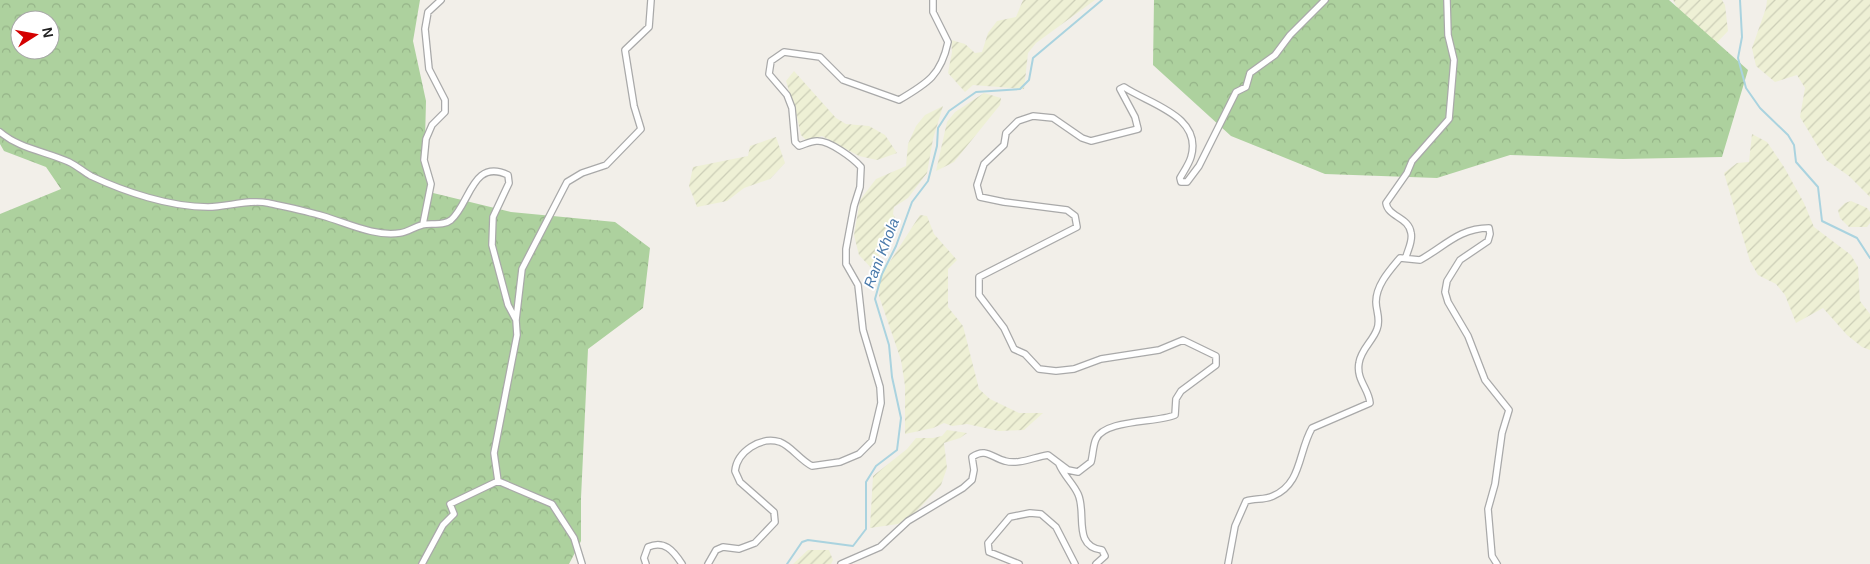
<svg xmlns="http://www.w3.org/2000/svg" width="1870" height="564" font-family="Arial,sans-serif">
<defs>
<pattern id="farmland-furrows" width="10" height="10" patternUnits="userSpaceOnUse" patternTransform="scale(1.25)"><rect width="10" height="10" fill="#eef0d5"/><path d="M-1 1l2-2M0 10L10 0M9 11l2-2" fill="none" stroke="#ccceb7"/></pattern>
<pattern id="forest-crowns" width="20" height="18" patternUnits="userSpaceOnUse" patternTransform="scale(1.25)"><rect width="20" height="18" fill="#add19e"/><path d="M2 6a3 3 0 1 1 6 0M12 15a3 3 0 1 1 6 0" fill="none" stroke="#95b388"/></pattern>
</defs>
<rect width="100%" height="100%" fill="#f2efe9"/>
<path fill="url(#farmland-furrows)" d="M1023 0H1095L1036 43 1028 53 1024 89 973 85 965 92 948 73 952 52 951 40 965 44 975 53 982 52 988 33 997 21 1016 17Z
M1673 0H1722L1725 5 1728 31 1706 54 1697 43Z
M1767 0H1870V197L1849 176 1826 160 1800 117 1805 88 1797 75 1775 82 1756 66 1752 48 1766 8Z
M794 71 836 118 846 124 869 126 885 135 897 153 877 160 859 156 822 136 807 141 801 135 796 113 786 81Z
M984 93 1001 98 1000 105 954 162 936 171 947 122 955 112Z
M943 106 933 139 927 173 908 198 894 207 893 214 898 223 889 242 879 253 878 263 874 271 859 255 854 235 860 200 876 179 906 166 908 144 916 126 925 115Z
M1752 134 1767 142 1784 167 1804 203 1814 227 1851 255 1858 267 1860 301 1870 314V350L1862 347 1847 335 1823 308 1796 323 1785 295 1776 284 1758 275 1750 261 1724 173 1737 163 1749 162Z
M776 137 785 163 770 179 744 188 727 201 697 207 689 186 693 167 748 156 750 146Z
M1851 201 1867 208 1870 212V223L1867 227H1849L1840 218 1838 210 1845 203Z
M920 215 927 216 934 234 957 260 948 269V307L963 326 979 389 990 399 1019 413H1043L1024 430 999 431 967 424 952 426 944 423 933 428 905 434V386L901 360 879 296 880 277Z
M947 430 967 433 960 438 944 443 947 468 941 485 912 516 898 524 870 528 873 476 907 449 916 438H933L942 436Z
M808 550H829L833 560 831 564H793Z"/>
<path fill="url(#forest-crowns)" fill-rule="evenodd" d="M0 0H420L413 41 426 101 425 140 429 192 511 212 615 222 650 248 643 308 588 349 581 498V541L569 564H0V214L61 189 46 167 4 151 0 144ZM20 20H50V50H20Z
M1154 0H1669L1748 70 1722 157 1623 159 1510 155 1437 178 1325 174 1231 136 1153 65Z"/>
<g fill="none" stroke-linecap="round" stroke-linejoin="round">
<path stroke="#aad3df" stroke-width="2" d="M1740 0 1742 37 1738 58 1746 88 1760 108 1788 135 1794 145 1796 162 1818 187 1822 221 1857 238 1870 258
M787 564 802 542 808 540 853 546 866 529V482L876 466 897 450 901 418 892 377 889 345 875 299 882 274 896 246 912 202 928 181 937 146 938 128 949 111 976 92 1020 89 1029 80 1033 58 1102 0"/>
<g stroke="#a9a9a9" stroke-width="8">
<path id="street" d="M0 132C20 149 45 151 69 162 77 166 84 172 91 176 125 192 170 207 208 207 227 207 249 199 268 203 286 207 306 211 323 216 347 223 375 237 400 233 408 232 414 227 422 225 431 222 442 227 451 220 470 204 472 158 508 175L509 183 493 217 492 245 508 305 516 320 517 335 494 453 498 481 552 504 574 538 582 564
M423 224 431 184 424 160 426 139 432 125 445 112V100L429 69 425 29 428 12 441 0
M1406 257C1408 249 1413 241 1411 233 1409 217 1388 217 1386 203L1407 173 1412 161 1449 119 1454 60 1448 35 1447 0
M516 320 522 269 567 182 582 173 606 165 641 129 634 106 625 50 649 27 651 0
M1059 464C1064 476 1073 483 1078 494 1087 513 1072 546 1102 550L1105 556 1096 564
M422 564 443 525 454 514 450 504 498 481
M646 564 644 558 648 547C664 540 673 550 682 564
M708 564 716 550 723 547 739 549 755 543 775 522 774 512 740 482 735 471C737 452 760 436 780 442 791 446 800 460 812 466L840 462 859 454 872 441 881 403 880 387 863 330 858 285 846 264V249L854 206 860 187 861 167C853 158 830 141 818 141 812 140 804 145 799 146L795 142 792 108 787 95 769 74 771 61 784 52 820 57 843 80 899 100C928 83 941 75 948 42L933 12V0
M841 564 880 547 908 521 963 488 972 480 974 470 972 457C986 447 992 458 1005 461 1019 465 1034 457 1048 455L1068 470 1078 472 1091 462C1093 455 1093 445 1096 439 1105 419 1158 423 1175 415L1176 399 1181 391 1216 365V356L1183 340 1159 350 1101 359 1074 369 1056 371 1039 369 1025 354 1014 349 1004 328 979 295V277L1077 227 1075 216 1067 210 1004 202 980 197 977 185 984 164 1004 145 1006 133 1018 121 1033 116 1053 118 1082 138 1091 141 1138 129 1135 117 1120 89 1124 87C1149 104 1203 116 1191 157 1189 164 1184 171 1180 178L1181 182H1187L1199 166 1236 92 1246 87 1250 73 1275 55 1290 35 1325 0
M1019 564 989 552 988 543 1010 517 1030 513 1041 514 1056 527 1075 564
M1228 564 1235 526 1246 501C1255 498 1265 500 1273 496 1302 484 1298 452 1312 428L1370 403C1369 389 1356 380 1359 363 1361 349 1373 341 1377 329 1381 319 1376 311 1376 302 1376 285 1390 270 1400 258L1420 260C1444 247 1459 228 1489 228L1490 234 1488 241 1460 260 1447 281 1445 292 1448 302 1468 336 1485 380 1509 410 1502 433 1495 484 1488 509 1492 556 1497 564"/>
</g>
<use href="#street" stroke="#fff" stroke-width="5.5"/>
</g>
<g text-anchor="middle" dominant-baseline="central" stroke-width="4" stroke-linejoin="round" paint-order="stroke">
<g font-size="15" font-style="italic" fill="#4a7aab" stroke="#fff">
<text transform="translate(881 253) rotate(-69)">Rani Khola</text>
</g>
</g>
<g transform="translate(35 35) rotate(79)"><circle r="24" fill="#ffffff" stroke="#a7a7a7"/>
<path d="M0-4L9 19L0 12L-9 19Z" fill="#d40000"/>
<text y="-8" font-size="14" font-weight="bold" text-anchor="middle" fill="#222222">N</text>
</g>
</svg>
